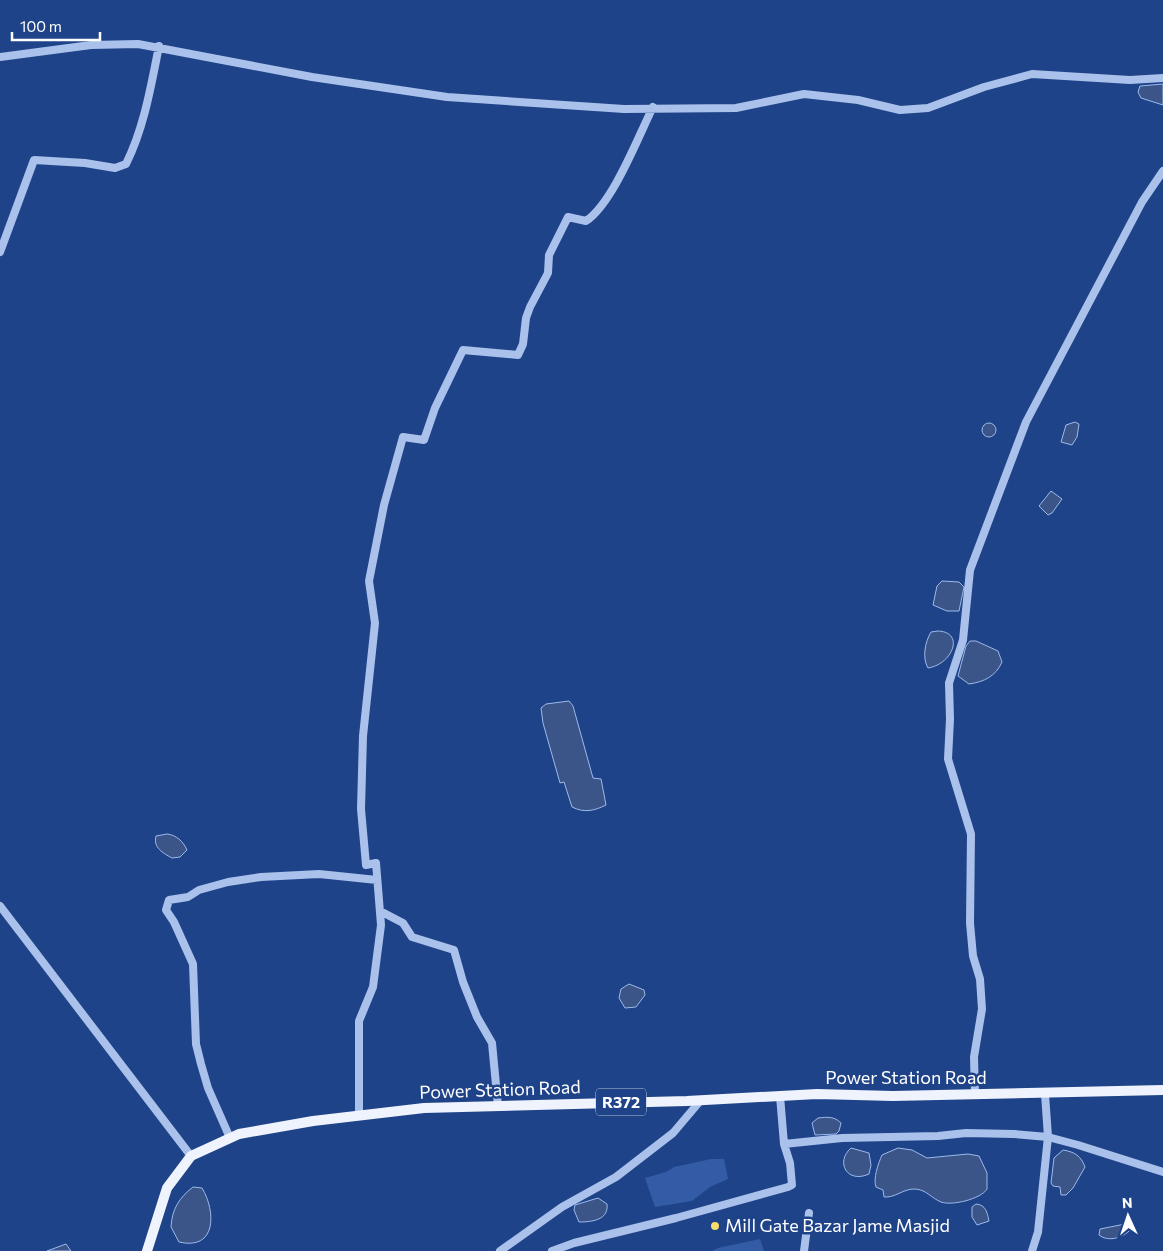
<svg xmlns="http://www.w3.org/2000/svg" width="1163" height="1251" viewBox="0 0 1163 1251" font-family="Commissioner,sans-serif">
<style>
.green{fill:#335ba6}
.water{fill:#3b5588;stroke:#9dbaec}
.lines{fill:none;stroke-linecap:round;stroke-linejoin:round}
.minor{stroke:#aac1eb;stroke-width:8}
.major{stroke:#eef3fe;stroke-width:10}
.poi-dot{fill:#f9dd6a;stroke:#1f4388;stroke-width:2}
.labels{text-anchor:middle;stroke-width:5;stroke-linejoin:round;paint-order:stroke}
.shield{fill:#1f4388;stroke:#bcc7db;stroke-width:1}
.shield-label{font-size:16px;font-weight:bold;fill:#fff}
.street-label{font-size:18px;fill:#fff;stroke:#1f4388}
.poi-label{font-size:18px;fill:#fff;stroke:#1f4388;text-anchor:start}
</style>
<rect width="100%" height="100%" fill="#1f4388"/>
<path class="green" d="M711,1159H724L728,1179L710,1187L692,1201L655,1207L645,1178L666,1172L674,1167Z
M760,1239L764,1251H712L718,1248Z"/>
<path class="water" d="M1163,84V105L1141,98L1138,92L1140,86Z
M1075,422L1079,424L1077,437L1072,445L1061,442L1066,425Z
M982 430a7 7 0 1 1 14 0a7 7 0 1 1-14 0Z
M1051,491L1062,499L1052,513L1048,515L1039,506Z
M942,581L959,582L964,587L959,611H947L933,605L937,586Z
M938,631C965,632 953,664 928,668C922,658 925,642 931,632Z
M970,641H976L998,651L1002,662C996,676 984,682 969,684L958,676L966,646Z
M569,701L573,706L593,778L601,779L606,805C594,811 584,813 572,807L564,782L560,783L543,723L541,708L546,704Z
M167,834C176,835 183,841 187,850L180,857L172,858C163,853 153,848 156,836Z
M629,984L644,990L645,995L636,1007L625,1008L619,998L621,989Z
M818,1118C827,1117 834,1116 841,1123L839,1131L836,1134L815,1135L812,1123Z
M851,1148L869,1153L871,1165L869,1174C847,1184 835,1162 851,1148Z
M898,1148L912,1150L927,1158L968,1154L979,1156L987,1173V1189C981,1199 952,1206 941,1202C931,1198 926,1189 914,1189C903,1189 895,1198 884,1197L883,1190L876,1187C873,1179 878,1164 882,1155Z
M1063,1150C1075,1152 1081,1156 1085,1167L1073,1188L1066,1195H1061L1060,1187L1053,1186L1051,1183L1054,1158Z
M193,1187L202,1188C216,1211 217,1251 179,1242L171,1227C172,1209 179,1198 193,1187Z
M598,1198L607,1204C609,1220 592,1222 579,1222L574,1210L575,1205Z
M976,1204C986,1205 987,1212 989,1221L977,1225L972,1217V1207Z
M1130,1223L1132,1228C1125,1237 1109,1243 1099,1235L1100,1229Z
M66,1244L71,1251H47Z"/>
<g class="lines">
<path class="minor" d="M0,57L91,45L138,44L312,77L447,97L624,109L736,108L804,94L858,100L900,110L928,108L984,87L1032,74L1130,80L1163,78
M0,252L34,160L85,163L115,168L126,164C144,128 151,86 159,46
M0,906L191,1156
M380,911L403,923L412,937L454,950L463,982L477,1017L492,1043L498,1106
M975,1095L974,1057L982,1009L980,979L973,956L970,923L971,834L948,759L950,719L949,683L963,640L970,570L1026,422L1142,202L1163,171
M780,1096L784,1144L842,1138L938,1136L966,1133L1014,1134L1048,1137L1078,1145L1163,1172
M359,1116V1021L373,987L381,925L376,863L366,865L361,809L363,736L375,623L369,581L384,505L403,437L424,440L435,408L463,350L518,355L523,344L526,318L530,307L548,273L549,255L568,217L586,221C613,203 638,137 653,107
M230,1138L208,1088L201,1064L196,1044L193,964L174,922L166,910L169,900L188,897L199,890L228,882L261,877L319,874L377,880
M500,1251L562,1207L616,1177L673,1133L701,1100
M552,1251L574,1243L676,1218L788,1187L792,1185L790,1163L784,1144
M804,1251L809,1213
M1032,1251L1038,1232L1048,1137L1045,1094"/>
<path class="major" d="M147,1251L167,1188L191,1156L239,1134L313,1121L424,1108L687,1101L817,1094L893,1096L1163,1090"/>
</g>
<circle class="poi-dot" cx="715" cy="1226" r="5"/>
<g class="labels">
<rect class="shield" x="596" y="1088.5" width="50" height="27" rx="4"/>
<g class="shield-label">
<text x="621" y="1108">R372</text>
</g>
<g class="street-label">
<text x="906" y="1084">Power Station Road</text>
<text transform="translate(500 1090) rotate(-2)" y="6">Power Station Road</text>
</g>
<g class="poi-label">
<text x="725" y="1232">Mill Gate Bazar Jame Masjid</text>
</g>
</g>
<g transform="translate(1128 1216) rotate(357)" stroke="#1f4388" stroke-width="4" paint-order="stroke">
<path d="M0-4L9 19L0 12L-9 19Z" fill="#ffffff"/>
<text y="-8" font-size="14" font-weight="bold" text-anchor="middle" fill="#ffffff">N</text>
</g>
<path d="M12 32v8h88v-8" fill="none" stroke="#ffffff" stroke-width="2.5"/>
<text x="20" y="32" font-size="15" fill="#ffffff" stroke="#1f4388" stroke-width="4" paint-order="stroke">100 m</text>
</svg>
